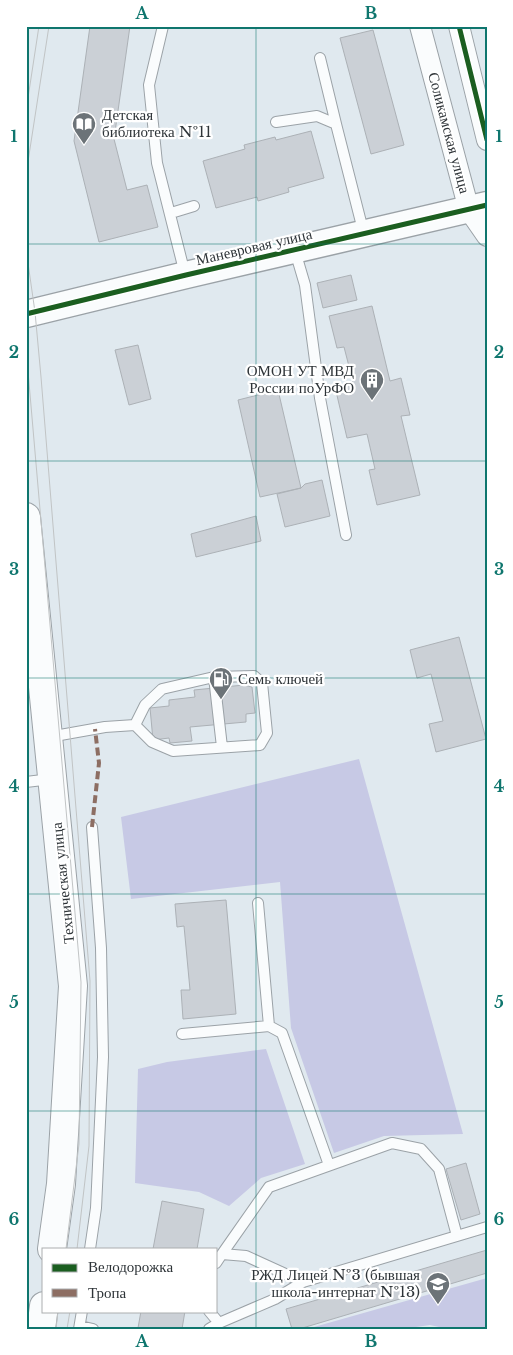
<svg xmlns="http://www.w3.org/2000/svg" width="513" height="1355" viewBox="0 0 513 1355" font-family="'Libre Baskerville',serif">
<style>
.green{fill:#c7c9e5}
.building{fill:#cbd0d6;stroke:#acb1b6}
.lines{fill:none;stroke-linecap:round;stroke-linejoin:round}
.service-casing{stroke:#9ba2a7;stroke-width:12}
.minor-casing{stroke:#9ba2a7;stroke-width:22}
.tertiary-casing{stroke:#9ba2a7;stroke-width:29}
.secondary-casing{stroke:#9ba2a7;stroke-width:30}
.service{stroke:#fafcfd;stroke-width:10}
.minor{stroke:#fafcfd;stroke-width:20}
.tertiary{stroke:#fafcfd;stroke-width:26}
.secondary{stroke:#fafcfd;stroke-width:28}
.tram{stroke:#c1c4c5;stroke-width:1}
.quiet{stroke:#8d6e63;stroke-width:4;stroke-dasharray:8 4;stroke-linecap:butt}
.cycleway-casing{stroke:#fff;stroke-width:8}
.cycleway{stroke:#1b5e20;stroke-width:5}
.grid{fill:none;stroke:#0f766e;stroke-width:1;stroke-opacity:0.55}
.labels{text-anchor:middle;stroke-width:4.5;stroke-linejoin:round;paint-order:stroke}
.poi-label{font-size:15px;fill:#2e3438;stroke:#fff;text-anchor:start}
.street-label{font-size:15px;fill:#2e3438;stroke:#fff}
.neatline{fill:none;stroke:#0f766e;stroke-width:2}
.grid-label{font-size:16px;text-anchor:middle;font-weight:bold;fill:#0f766e}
</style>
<rect width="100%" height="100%" fill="#e0e9ef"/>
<path class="green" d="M359,759L463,1134L384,1136L334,1153L291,1028L280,882L131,899L121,817Z
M266,1049L305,1164L261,1178L229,1206L199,1192L135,1183L138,1069L167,1062Z
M487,1278V1329H448L430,1325L402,1329H307Z"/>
<path class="building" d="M90,26H130L114,139L127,190L147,185L158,227L99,242L74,141Z
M373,30L404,145L371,154L340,38Z
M311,131L324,178L288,188L289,192L258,201L257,197L216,208L203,161L245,149L244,145L275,137L276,140Z
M351,275L357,300L323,308L317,283Z
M372,306L390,381L401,378L410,415L401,416L420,495L377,505L369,470L375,469L367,434L347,438L335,387L353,382L344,347L337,348L329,316Z
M138,345L151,399L129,405L115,350Z
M278,390L301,488L260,497L238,400Z
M322,480L330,516L285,527L277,494L301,488L305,484Z
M256,516L261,541L196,557L191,534Z
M459,637L486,739L436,752L429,724L443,721L431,674L417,678L410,650Z
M244,685L252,687L255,713L246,714V722L190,727L192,741L170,743L169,738L153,740L150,708L169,706V700L195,697L194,690Z
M226,900L236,1014L183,1019L181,990H190L184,926L177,927L175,904Z
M466,1163L480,1214L461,1220L446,1169Z
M162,1201L204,1209L197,1249H153Z
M487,1250V1273L299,1329H292L286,1309Z
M141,1311H185L182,1329L138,1328Z"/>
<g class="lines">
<g class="service-casing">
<path id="service" d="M163,26L149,85L157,163L185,274
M320,58L336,124
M276,122L317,116L336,124L364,234
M171,213L194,206
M295,251L305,285L320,398L346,535
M214,677L222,747
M49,737L105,727L135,725L152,742L173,751L260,745L267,733L262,683L254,676L214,677L162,689L145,705L135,725
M26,782L51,779
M258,903L269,1026
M182,1034L269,1026L282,1033L329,1165
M90,1249L96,1208L103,1057L101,948L92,827
M222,1254L269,1187L392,1143L421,1149L439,1169L457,1236
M216,1263L222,1254L246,1256L303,1282
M209,1311L219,1323L275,1299L303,1282L487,1227
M80,1326L93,1329
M79,1329L82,1311
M209,1329L219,1323"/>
</g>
<g class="minor-casing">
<path id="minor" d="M420,26L469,210L487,236
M459,26L487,140"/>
</g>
<g class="tertiary-casing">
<path id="tertiary" d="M26,314L186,275L487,205"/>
</g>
<g class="secondary-casing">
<path id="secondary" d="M26,517L73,986L61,1184L52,1249
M41,1329L44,1306"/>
</g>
<use href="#service" class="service"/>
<use href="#minor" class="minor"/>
<use href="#tertiary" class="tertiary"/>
<use href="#secondary" class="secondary"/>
<path class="tram" d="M26,111L39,26
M26,186L27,168L49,26
M26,249L35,312L41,377L90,981L89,1146L77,1249
M26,348L81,982L79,1144L66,1249
M56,1329L58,1311
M67,1329L70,1311"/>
<path class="quiet" d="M92,827L99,763L95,729"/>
<g class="cycleway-casing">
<path id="cycleway" d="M459,26L487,140
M26,314L186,275L487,205"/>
</g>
<use href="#cycleway" class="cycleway"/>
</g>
<path class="grid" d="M256,26V1329M26,244H487M26,461H487M26,678H487M26,894H487M26,1111H487"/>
<defs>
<g id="library-pin" transform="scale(1.25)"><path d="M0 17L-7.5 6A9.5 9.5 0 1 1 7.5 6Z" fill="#6c7378" stroke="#fff"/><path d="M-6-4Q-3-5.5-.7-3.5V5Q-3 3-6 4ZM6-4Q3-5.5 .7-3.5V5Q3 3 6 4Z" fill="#fff"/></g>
<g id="building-pin" transform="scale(1.25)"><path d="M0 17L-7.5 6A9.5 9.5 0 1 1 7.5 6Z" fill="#6c7378" stroke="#fff"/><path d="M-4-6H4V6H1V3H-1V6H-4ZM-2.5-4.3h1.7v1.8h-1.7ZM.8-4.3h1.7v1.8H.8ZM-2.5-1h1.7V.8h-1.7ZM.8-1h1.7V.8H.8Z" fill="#fff"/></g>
<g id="fuel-pin" transform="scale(1.25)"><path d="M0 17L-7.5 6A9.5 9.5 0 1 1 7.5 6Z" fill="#6c7378" stroke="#fff"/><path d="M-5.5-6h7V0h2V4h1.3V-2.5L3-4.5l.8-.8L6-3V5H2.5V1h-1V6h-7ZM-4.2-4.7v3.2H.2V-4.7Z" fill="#fff"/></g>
<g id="school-pin" transform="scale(1.25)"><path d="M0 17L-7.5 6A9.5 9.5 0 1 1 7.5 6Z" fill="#6c7378" stroke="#fff"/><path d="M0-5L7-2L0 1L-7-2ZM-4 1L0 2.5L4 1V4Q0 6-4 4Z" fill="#fff"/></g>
</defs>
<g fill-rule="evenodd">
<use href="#library-pin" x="84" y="124"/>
<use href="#building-pin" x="372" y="380"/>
<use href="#fuel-pin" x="221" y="679"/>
<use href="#school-pin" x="438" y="1284"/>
</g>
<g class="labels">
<g class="poi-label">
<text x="102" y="120">Детская<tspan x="102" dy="17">библиотека №11</tspan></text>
<text x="354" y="376" text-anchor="end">ОМОН УТ МВД<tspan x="354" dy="17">России поУрФО</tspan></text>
<text x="238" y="684">Семь ключей</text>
<text x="420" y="1280" text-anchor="end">РЖД Лицей №3 (бывшая<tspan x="420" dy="17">школа-интернат №13)</tspan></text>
</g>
<g class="street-label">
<text transform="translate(449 133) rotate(75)" y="5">Соликамская улица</text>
<text transform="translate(254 247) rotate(-13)" y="5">Маневровая улица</text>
<text transform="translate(63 883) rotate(-96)" y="5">Техническая улица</text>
</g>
</g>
<rect width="513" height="1355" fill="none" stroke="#ffffff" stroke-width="55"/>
<rect x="42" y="1248" width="175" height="65" fill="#ffffff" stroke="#abaeaf"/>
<rect x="52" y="1264" width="25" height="8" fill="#1b5e20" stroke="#abaeaf"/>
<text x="88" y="1272" font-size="15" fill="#2e3438">Велодорожка</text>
<rect x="52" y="1289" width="25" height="8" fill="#8d6e63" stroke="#abaeaf"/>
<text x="88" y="1298" font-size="15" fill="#2e3438">Тропа</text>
<rect x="28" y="28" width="458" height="1300" class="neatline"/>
<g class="grid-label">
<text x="142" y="19">A</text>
<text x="371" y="19">B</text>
<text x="14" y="142">1</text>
<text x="499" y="142">1</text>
<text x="14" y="358">2</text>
<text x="499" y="358">2</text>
<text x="14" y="575">3</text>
<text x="499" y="575">3</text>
<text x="14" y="792">4</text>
<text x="499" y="792">4</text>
<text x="14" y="1008">5</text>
<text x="499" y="1008">5</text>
<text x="14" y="1225">6</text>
<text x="499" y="1225">6</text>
<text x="142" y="1347">A</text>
<text x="371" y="1347">B</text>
</g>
</svg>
